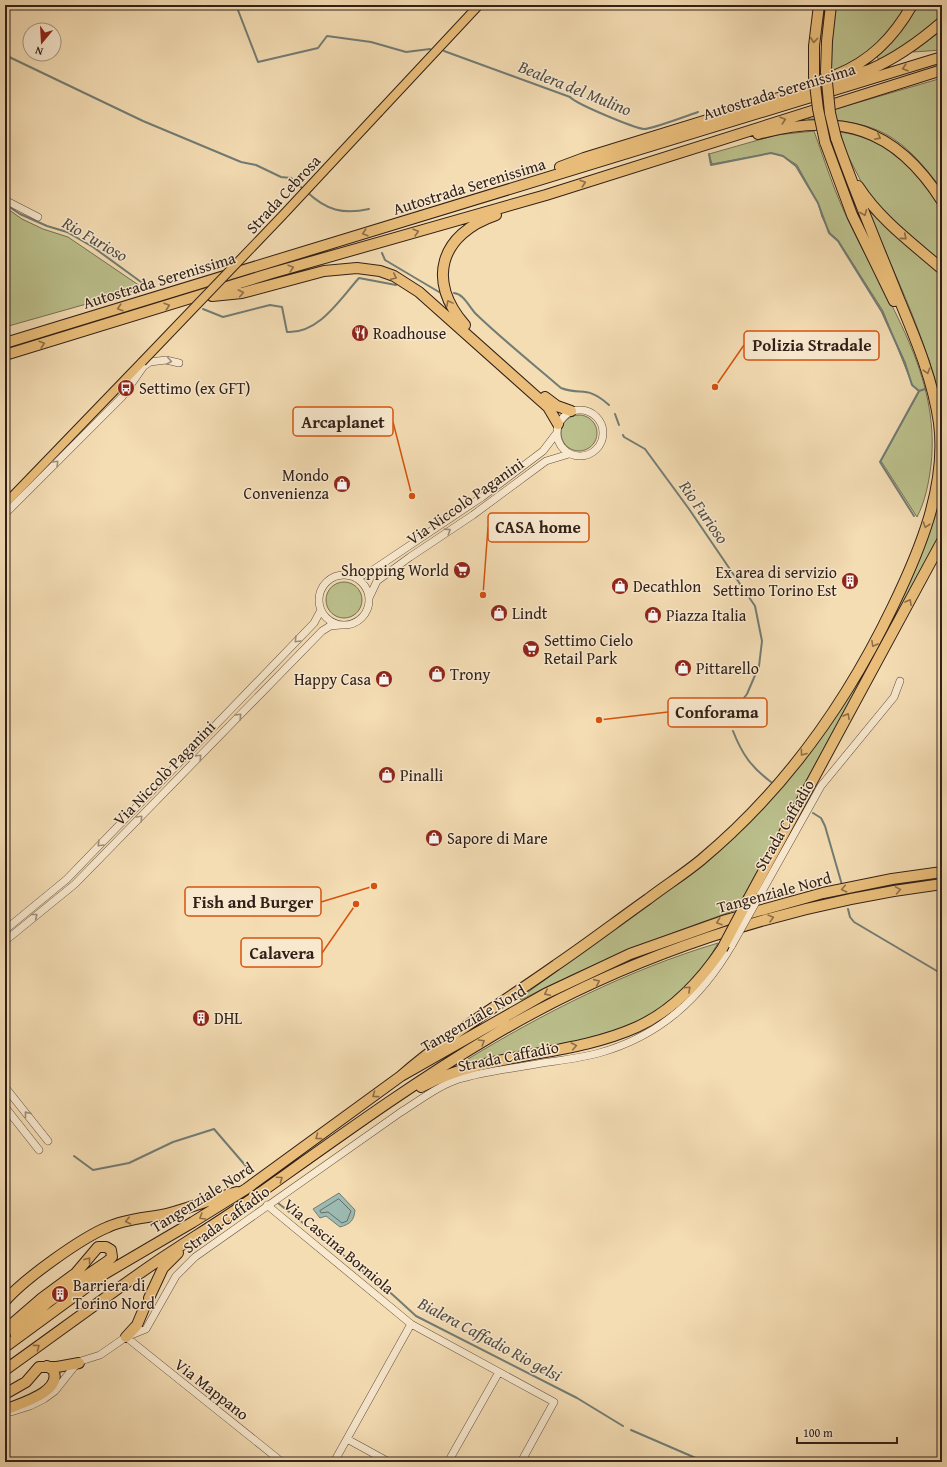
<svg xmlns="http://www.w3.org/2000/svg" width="947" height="1467" viewBox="0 0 947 1467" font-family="'Gentium Book Plus',serif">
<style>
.green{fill:#bbc08c;stroke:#767052}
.water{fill:#9cbab2;stroke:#717c74}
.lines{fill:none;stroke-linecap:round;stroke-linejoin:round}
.shore{stroke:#666d65;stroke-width:1}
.stream{stroke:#717c74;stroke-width:2}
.minor-casing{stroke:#624f3f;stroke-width:8}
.major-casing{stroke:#312018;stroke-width:10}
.highway-casing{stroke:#312018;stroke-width:12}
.minor{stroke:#f8e8ce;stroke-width:7}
.major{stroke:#eabe7a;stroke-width:8}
.highway{stroke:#eabe7a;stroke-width:10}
.minor-bridge-casing{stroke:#624f3f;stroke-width:8;stroke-linecap:butt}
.major-bridge-casing{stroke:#312018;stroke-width:10;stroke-linecap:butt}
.highway-bridge-casing{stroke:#312018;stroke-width:12;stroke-linecap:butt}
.minor-bridge{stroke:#f8e8ce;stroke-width:7}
.major-bridge{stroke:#eabe7a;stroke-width:8}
.highway-bridge{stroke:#eabe7a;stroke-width:10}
.oneway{stroke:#8e6f49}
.oneway2{stroke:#9e8e7c}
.labels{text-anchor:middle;stroke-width:3;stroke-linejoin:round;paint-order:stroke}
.street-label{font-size:16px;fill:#312018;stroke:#f8e8ce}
.poi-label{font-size:16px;fill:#312018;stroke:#f8e8ce;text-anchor:start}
.water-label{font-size:17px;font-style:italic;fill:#514e46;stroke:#f8e8ce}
.leader{fill:none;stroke:#d6530d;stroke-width:1.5}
.callout-dot{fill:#d6530d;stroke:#f8e8ce;stroke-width:1.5}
.callout{fill:#f8e8ce;stroke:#d6530d;stroke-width:1.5}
.callout-label{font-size:17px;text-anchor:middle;font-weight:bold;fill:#312018}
</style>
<rect width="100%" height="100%" fill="#f4dcb3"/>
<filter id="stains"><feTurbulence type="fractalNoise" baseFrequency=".005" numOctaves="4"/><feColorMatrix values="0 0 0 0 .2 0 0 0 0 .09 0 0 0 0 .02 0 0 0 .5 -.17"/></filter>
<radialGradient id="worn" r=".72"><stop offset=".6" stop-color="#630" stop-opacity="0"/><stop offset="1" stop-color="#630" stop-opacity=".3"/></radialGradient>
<path class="green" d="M836,5H909L884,40L844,68L831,73L832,38Z
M917,5H942V15C923,33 902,48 879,60L877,57L902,29Z
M942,30V50L913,52Z
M942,78V190C902,135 877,120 808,119V117Z
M814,131C825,162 835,194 850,224C887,302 941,375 931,465C929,482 925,502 917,517L881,461L919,392L912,384L883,311L838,240L830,233L822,217L818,203L797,165L783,156L771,153L712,164L709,154L776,135Z
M840,132C881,138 908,159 931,194C934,199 940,206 942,212C945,222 942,253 942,265L918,245L869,197L846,152Z
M5,207L22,219L43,229L68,237L143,288L5,327Z
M871,213L942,274V411C929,343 896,278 869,214Z
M561 433a18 18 0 1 1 36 0a18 18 0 1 1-36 0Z
M942,489V534L892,625L890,624C911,581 931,536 942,489Z
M326 600a18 18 0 1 1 36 0a18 18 0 1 1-36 0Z
M866,667L868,668L736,910C662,936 590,964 521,1000L520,998L687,876L807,756L828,727Z
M718,943C660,1047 566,1041 464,1063L463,1062C543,1013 628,970 718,943Z"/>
<path class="water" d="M339,1193L355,1210C354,1221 350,1224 340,1227L326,1216L320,1218L313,1209Z"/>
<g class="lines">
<path class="shore" d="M339,1199L351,1211L347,1221L342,1223L328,1212L321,1213L320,1211Z"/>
<path class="stream" d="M236,5L258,62L318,48L327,36L371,42L406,52L430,49
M444,51L570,97C576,104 634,128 644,129C652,129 689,115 698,112
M5,55L143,121L241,162L256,165L281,177L291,178L303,189
M709,154L711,165L771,153L783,156L796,166L818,203L829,233L838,241L882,312L905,363L912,385L919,391L925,389
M307,192C326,210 343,215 369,209
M5,204L20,214L47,226L67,232L93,247L141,282L151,287
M382,253L385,260L439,292
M454,293C464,294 469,307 476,314C503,340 532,363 561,388C582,396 587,385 609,405
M203,309L223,317L270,305L282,307L287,332C319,334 340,299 359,278L396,285
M939,385L942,384
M615,414L619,425
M623,435L624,437L645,449L689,509L755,606L762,641L759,666L747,694L732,713L730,722
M914,516L880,462L919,391
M733,731C742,754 751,767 771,782
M813,813L821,818L825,826L842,885
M848,909L850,917L854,922L942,974
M74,1156L93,1170L129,1163L173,1142L214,1129L251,1172
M278,1203L393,1295L416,1316L577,1398L623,1426
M631,1430L705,1462"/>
<g class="minor-casing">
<path id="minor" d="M5,200L38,217
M557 433a23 23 0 1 1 46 0a23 23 0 1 1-46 0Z
M5,514L122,397L144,366L150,362L166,360L179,363
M319 600a25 25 0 1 1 50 0a25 25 0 1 1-50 0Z
M356,578L370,572L482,497L543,451L556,434
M369,598L377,581L410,557L473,515L546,461L569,454
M760,895L821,786L894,697L900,681
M5,930L67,879L314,623L321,610
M5,941L75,884L322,631L330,626L341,625
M5,1087L48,1141
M5,1107L39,1150
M267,1205L411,1324L554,1402L521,1462
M126,1337L282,1462
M11,1412L30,1406L44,1399L55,1391L74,1367L81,1361L100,1355L126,1337L146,1329L176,1276L195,1257L401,1112C420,1100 438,1086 459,1079C482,1072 507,1069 531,1065C553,1061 577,1059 599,1053C660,1036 701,998 732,945
M347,1439L389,1462
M5,1460L8,1462
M334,1462L411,1324
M448,1462L499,1372"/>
</g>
<g class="major-casing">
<path id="major" d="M379,112L479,5
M5,504L142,362"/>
</g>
<g class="highway-casing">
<path id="highway" d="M826,72L827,41L831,5
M836,75C871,61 894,37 912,5
M814,76V46L819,5
M758,134C841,112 895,127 942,201
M825,142L852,215L894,301
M560,167L584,158L869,70C897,58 919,42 942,22
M858,186C880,220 912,243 942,269
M212,296L242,293L324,271L357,268L380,271L394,276L419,292L548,407L558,424
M465,325C426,281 440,234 496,215
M5,343L942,57
M5,355L272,273L546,195L942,70
M545,397L557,406L571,411
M749,898L942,541
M401,1076C449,1034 504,1002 556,965C587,944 617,921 648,899C665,886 684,874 701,860C784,791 847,702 893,606C920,550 947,486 939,423C933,380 916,340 899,299C878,246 855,193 836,138
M421,1087C488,1051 568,1058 637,1027C672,1011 701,980 722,949
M149,1298L163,1268L178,1253
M5,1301C24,1279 81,1238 108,1227C127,1218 150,1218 170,1213C193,1207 214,1198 237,1192
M5,1330L42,1298L76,1273L98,1247H106L111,1250L112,1257L108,1261L48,1302L15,1333
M126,1337L137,1325L145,1306
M5,1347L106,1273L193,1222L246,1189L401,1076L545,994L630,954L726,920L823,893L892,879L942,872
M5,1370C57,1333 109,1294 162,1258C189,1240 217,1223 243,1205C325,1147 406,1087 492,1036C629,955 784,904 942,884
M5,1394L26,1382L39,1367H57L79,1363
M5,1410C18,1404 64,1392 53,1370L47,1366"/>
</g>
<use href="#minor" class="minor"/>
<use href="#major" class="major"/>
<use href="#highway" class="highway"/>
<g class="minor-bridge-casing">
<path id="minor-bridge" d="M732,945L760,895"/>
</g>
<g class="major-bridge-casing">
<path id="major-bridge" d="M142,362L282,216L379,112"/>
</g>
<g class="highway-bridge-casing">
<path id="highway-bridge" d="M826,72L830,113L836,138
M814,76L818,109L825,142
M722,949L749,898"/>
</g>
<use href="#minor-bridge" class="minor-bridge"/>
<use href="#major-bridge" class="major-bridge"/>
<use href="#highway-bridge" class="highway-bridge"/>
</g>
<defs><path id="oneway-chevron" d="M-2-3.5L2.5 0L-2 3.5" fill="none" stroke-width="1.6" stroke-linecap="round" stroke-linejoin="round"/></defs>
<g class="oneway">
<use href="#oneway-chevron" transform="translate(814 40) rotate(95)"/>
<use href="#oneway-chevron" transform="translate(905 68) rotate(163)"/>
<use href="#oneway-chevron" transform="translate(783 120) rotate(-18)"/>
<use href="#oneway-chevron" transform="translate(878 137) rotate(27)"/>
<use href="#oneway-chevron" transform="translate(583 183) rotate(-18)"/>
<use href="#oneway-chevron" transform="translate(864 213) rotate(68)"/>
<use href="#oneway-chevron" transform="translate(416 232) rotate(-16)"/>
<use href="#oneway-chevron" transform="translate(365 233) rotate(163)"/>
<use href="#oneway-chevron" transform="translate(904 237) rotate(40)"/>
<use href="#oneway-chevron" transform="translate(291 268) rotate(-16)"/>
<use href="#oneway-chevron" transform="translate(394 277) rotate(25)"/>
<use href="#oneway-chevron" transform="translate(241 293) rotate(-11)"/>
<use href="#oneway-chevron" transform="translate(449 303) rotate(-118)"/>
<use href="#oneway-chevron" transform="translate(167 306) rotate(-17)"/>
<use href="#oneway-chevron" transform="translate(120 308) rotate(163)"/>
<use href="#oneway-chevron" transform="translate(42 344) rotate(-17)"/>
<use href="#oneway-chevron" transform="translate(927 371) rotate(73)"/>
<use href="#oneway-chevron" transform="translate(926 525) rotate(109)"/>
<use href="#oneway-chevron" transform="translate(909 602) rotate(-61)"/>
<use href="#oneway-chevron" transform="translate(874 644) rotate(119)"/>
<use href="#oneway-chevron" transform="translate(847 716) rotate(-61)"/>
<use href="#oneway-chevron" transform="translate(803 753) rotate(127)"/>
<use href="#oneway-chevron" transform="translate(844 889) rotate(168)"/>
<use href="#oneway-chevron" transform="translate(898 890) rotate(-10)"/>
<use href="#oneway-chevron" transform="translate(771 918) rotate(-15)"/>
<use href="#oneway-chevron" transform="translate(719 922) rotate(161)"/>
<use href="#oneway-chevron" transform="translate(597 982) rotate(-24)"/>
<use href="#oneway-chevron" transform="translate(688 989) rotate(-43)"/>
<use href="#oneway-chevron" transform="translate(547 993) rotate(154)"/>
<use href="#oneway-chevron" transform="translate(482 1042) rotate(-31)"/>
<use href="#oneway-chevron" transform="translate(574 1046) rotate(-12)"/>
<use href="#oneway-chevron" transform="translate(375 1095) rotate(144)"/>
<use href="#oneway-chevron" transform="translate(318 1137) rotate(144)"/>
<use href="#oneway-chevron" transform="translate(280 1179) rotate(-35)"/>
<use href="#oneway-chevron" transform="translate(202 1217) rotate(149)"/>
<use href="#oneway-chevron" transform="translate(128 1221) rotate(167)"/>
<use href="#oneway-chevron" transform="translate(88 1260) rotate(-53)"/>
<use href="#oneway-chevron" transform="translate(37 1347) rotate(-36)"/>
</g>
<g class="oneway2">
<use href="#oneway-chevron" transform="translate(169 361) rotate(10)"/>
<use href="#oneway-chevron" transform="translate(56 463) rotate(-45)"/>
<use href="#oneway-chevron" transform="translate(448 531) rotate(-33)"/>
<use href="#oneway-chevron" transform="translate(297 640) rotate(134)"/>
<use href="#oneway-chevron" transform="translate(239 716) rotate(-46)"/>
<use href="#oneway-chevron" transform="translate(199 757) rotate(-46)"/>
<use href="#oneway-chevron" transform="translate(140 818) rotate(-46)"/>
<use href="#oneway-chevron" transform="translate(100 844) rotate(134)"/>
<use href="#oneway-chevron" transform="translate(35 916) rotate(-39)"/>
<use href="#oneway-chevron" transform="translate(27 1114) rotate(-128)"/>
</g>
<defs>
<g id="restaurant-disc" transform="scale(0.9)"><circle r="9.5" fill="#8f2418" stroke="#f8e8ce"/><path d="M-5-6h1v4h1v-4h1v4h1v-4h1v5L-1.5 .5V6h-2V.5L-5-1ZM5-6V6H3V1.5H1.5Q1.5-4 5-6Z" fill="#fff"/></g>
<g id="bus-disc" transform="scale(0.9)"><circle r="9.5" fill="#8f2418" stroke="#f8e8ce"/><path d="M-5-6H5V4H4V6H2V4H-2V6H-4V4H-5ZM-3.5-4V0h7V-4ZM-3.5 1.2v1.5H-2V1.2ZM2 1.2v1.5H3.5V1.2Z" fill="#fff"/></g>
<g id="shop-disc" transform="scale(0.9)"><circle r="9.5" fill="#8f2418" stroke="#f8e8ce"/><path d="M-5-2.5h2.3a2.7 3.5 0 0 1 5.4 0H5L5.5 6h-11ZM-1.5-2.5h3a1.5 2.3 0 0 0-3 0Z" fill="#fff"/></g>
<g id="supermarket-disc" transform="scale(0.9)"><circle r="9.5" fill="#8f2418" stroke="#f8e8ce"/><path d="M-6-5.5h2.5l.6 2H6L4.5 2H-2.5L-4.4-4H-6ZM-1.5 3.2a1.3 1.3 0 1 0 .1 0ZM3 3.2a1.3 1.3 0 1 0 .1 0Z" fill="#fff"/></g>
<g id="building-disc" transform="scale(0.9)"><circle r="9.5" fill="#8f2418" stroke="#f8e8ce"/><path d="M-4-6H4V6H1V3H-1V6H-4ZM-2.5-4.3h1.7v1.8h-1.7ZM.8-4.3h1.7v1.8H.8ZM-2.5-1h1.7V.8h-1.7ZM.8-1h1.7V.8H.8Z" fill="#fff"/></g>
</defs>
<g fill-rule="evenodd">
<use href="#restaurant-disc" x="360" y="333"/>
<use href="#bus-disc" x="126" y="388"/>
<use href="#shop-disc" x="342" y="484"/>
<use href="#supermarket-disc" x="462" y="570"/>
<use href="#building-disc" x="850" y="581"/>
<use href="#shop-disc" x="620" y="586"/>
<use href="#shop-disc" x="499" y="613"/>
<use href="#shop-disc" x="653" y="615"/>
<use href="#supermarket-disc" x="531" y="649"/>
<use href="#shop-disc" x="683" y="668"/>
<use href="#shop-disc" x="437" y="674"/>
<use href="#shop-disc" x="384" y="679"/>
<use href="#shop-disc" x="387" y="775"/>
<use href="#shop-disc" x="434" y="838"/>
<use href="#building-disc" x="201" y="1018"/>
<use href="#building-disc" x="60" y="1294"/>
</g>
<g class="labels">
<g class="street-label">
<text transform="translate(779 91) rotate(-17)" y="6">Autostrada Serenissima</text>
<text transform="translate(469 186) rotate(-17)" y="6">Autostrada Serenissima</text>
<text transform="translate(283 194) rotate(-47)" y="6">Strada Cebrosa</text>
<text transform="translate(159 280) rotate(-17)" y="6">Autostrada Serenissima</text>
<text transform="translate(465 501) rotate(-35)" y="6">Via Niccolò Paganini</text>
<text transform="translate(164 773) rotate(-46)" y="6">Via Niccolò Paganini</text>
<text transform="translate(784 825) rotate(-60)" y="6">Strada Caffadio</text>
<text transform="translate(774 892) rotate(-15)" y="6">Tangenziale Nord</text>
<text transform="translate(473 1018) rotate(-30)" y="6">Tangenziale Nord</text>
<text transform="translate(508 1056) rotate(-11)" y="6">Strada Caffadio</text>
<text transform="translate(202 1197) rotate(-32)" y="6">Tangenziale Nord</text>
<text transform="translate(226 1219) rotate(-36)" y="6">Strada Caffadio</text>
<text transform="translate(339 1246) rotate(40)" y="6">Via Cascina Borniola</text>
<text transform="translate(212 1389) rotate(38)" y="6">Via Mappano</text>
</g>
<g class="poi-label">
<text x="373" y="339">Roadhouse</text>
<text x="139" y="394">Settimo (ex GFT)</text>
<text x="329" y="481" text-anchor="end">Mondo<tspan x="329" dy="18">Convenienza</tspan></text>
<text x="449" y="576" text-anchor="end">Shopping World</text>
<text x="837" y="578" text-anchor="end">Ex area di servizio<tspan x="837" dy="18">Settimo Torino Est</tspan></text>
<text x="633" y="592">Decathlon</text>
<text x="512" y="619">Lindt</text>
<text x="666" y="621">Piazza Italia</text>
<text x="544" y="646">Settimo Cielo<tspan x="544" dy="18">Retail Park</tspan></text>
<text x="696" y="674">Pittarello</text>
<text x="450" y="680">Trony</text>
<text x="371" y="685" text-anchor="end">Happy Casa</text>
<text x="400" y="781">Pinalli</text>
<text x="447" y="844">Sapore di Mare</text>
<text x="214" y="1024">DHL</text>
<text x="73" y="1291">Barriera di<tspan x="73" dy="18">Torino Nord</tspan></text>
</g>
<g class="water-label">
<text transform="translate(575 88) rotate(22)" y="6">Bealera del Mulino</text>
<text transform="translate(95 239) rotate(30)" y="6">Rio Furioso</text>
<text transform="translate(704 512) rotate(55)" y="6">Rio Furioso</text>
<text transform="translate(490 1339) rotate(28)" y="6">Bialera Caffadio Rio gelsi</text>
</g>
</g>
<path class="leader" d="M715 387L744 345M412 496L393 422M483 595L488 527M599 720L668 712M374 886L321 902M356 904L322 953"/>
<g class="callout-dot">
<circle cx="715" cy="387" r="4"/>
<circle cx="412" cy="496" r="4"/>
<circle cx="483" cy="595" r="4"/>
<circle cx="599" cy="720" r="4"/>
<circle cx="374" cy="886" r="4"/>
<circle cx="356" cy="904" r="4"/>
</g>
<g class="callout">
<rect x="744" y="331" width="135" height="29" rx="4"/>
<rect x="293" y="407" width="100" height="29" rx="4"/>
<rect x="488" y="513" width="101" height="29" rx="4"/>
<rect x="668" y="698" width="99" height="29" rx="4"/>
<rect x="185" y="887" width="136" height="29" rx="4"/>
<rect x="241" y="938" width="81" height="29" rx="4"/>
</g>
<g class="callout-label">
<text x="812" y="351">Polizia Stradale</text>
<text x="343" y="428">Arcaplanet</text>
<text x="538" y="533">CASA home</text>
<text x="717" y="718">Conforama</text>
<text x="253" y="908">Fish and Burger</text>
<text x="282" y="959">Calavera</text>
</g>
<rect width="947" height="1467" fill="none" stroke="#f4dcb3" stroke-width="20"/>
<rect x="6" y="6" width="935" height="1455" fill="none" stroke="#312018" stroke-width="2"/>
<rect x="10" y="10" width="927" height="1447" fill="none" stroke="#312018"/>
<g transform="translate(42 42) rotate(198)"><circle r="19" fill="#f8e8ce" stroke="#a89885"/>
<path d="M0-3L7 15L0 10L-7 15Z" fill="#8f2418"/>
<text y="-6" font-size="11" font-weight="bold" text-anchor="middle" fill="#312018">N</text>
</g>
<path d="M797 1437v6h100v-6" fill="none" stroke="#312018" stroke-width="2"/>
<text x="803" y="1437" font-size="12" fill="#312018" stroke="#f8e8ce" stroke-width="3" paint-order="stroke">100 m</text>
<rect width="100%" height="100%" filter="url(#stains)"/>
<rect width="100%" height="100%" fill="url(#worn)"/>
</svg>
